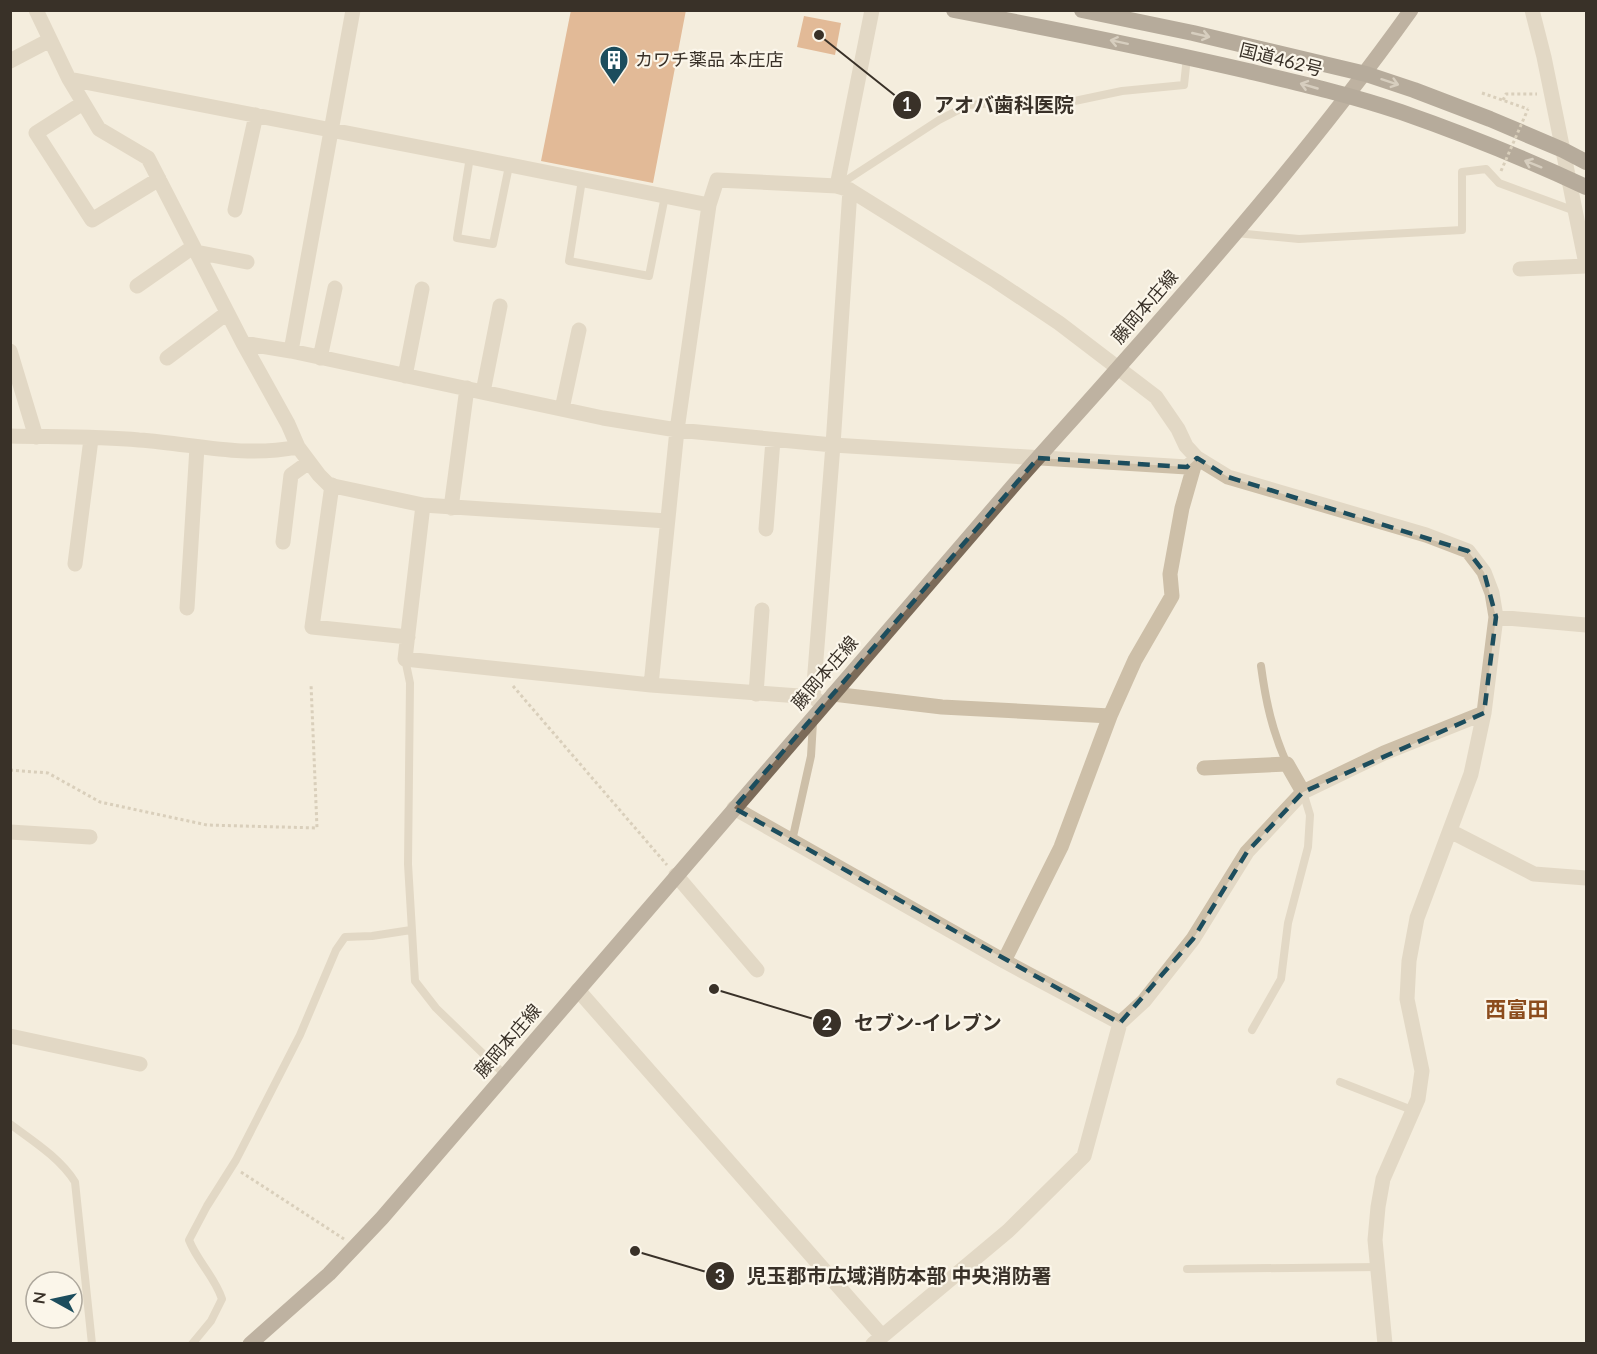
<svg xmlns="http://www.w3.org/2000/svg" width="1597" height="1354" viewBox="0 0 1597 1354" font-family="Lato,'Noto Sans JP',sans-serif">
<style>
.building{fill:#cc7d43}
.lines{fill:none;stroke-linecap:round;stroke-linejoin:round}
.path{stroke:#b8aa92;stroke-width:3;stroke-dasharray:3 3;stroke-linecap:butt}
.service{stroke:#cdbfa8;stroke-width:8}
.minor{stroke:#cdbfa8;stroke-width:15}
.tertiary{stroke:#cdbfa8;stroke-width:15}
.primary{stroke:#7c6b59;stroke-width:15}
.trunk{stroke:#6b5c4c;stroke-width:16}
.path-bridge{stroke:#b8aa92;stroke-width:3;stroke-dasharray:3 3;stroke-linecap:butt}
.oneway{stroke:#b3a99b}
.marked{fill:none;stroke:#1c4d5d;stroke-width:4.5;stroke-dasharray:12 8;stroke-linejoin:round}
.labels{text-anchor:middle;stroke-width:4.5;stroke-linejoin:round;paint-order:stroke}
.poi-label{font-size:18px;fill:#393128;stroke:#fbf6ea;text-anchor:start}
.street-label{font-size:18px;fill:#393128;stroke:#fbf6ea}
.quarter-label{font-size:21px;font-weight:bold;fill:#8c4c1d;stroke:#fbf6ea}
.leader{fill:none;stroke:#393128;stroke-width:2}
.callout-dot{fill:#393128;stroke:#fbf6ea;stroke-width:2}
.mark-label{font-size:18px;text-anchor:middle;font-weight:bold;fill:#fff}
.callout-label{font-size:20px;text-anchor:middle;font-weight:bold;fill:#393128;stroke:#fbf6ea;stroke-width:4.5;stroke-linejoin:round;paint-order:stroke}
</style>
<rect width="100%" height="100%" fill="#f4eddd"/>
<path class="building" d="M571,10H686L653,183L541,161Z
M804,16L841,23L835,55L797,47Z"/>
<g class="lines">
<path class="path" d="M1482,93L1528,109
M1503,100L1506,94H1537
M513,686L667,865
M10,770L48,773L100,802L207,825L317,828L311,684
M241,1172L344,1239"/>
<path class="service" d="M470,157L457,238L493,244L509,166
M582,180L569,261L649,276L665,196
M839,185L939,120L968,105L1030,101L1065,103L1122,91L1184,85L1187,57
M1236,233L1299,239L1462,230V172L1486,169L1499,183L1575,211
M405,659L410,683L408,864L415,981L436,1008L505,1075
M1261,666C1266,703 1272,730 1287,764
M792,841L811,756L813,722
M1252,1030L1281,979L1288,923L1308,847L1310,815L1303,792
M1340,1082L1412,1110
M10,1124C33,1141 60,1158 75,1182L92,1344
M1187,1269L1378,1267
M192,1344L211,1321L222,1299C215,1277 197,1261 189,1240L207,1206L236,1160L300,1035L336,950L345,937L372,936L411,930"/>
<path class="minor" d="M36,10L69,79L99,129L148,158L243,343L288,424L298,447L319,475L329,485L423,505L667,521
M1532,10L1544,57L1586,264
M10,61L50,40
M69,79L470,157L709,205L717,180L837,186L850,190L996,281L1059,323L1156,397L1178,429L1186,446L1197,458L1228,477L1426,535L1468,551L1484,572L1492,593L1496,617L1484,713L1471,774L1417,918L1409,961L1407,999L1422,1071L1418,1099L1383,1179L1378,1207L1375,1240L1385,1344
M83,103L36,133L92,220L159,179
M709,205L677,430L651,685L813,697
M235,210L256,115
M196,252L247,262
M1520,269L1586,266
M137,286L193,247
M243,343L291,351L353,10
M10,351L36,437
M291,351L603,418L677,430L833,445L1187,467L1197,458
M167,358L227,313
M320,358L335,288
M405,376L422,289
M483,392L500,306
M562,409L579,330
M10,436C53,437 97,436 139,440C196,444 241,458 298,447
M332,485L312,627L408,637
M423,505L405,659L651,685
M451,508L467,388
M766,529L773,440
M283,542L291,475L309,462
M75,564L91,439
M187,608L197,447
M1496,617L1586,625
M756,694L762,610
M833,694L942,707L1110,716
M821,703L813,697L833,445L850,190
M1204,768L1287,764L1303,792
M734,808L1004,961L1120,1023
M1450,831L1534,874L1586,878
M10,832L90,837
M676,875L757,970
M1004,961L1061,847L1110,716L1135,660L1172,596L1170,574L1182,508L1196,459
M578,990L882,1336
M10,1036L140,1064
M873,1344L1008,1231L1084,1156L1120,1023L1144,1001L1193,939L1247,852L1303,792L1384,753L1484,713"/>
<path class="tertiary" d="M837,186L872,10"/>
<path class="primary" d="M250,1344L329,1274L382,1218C592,974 802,730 1012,487C1047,447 1083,408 1118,368C1220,253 1321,136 1411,10"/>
<path class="trunk" d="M954,10C1053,29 1150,48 1248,71C1299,83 1351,95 1401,112C1464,134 1526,159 1586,187
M1082,10L1193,33L1366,74L1414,90L1490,119L1563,150L1586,162"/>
<path class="path-bridge" d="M1501,171L1528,109"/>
</g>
<defs><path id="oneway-shaft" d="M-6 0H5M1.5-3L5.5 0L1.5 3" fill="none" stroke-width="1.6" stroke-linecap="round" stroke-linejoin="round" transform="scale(1.5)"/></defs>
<g class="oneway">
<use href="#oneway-shaft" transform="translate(1201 35) rotate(13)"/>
<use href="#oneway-shaft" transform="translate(1119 42) rotate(-168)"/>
<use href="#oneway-shaft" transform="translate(1390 82) rotate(18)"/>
<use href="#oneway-shaft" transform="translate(1309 86) rotate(-164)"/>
<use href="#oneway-shaft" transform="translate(1533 164) rotate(-158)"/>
</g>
<path d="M0 0H1597V1354H0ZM1038,458L1187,467L1197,458L1228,477L1468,551L1484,572L1496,617L1484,713L1303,792L1247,852L1193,939L1120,1023L734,808Z" fill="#f4eddd" fill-opacity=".55" fill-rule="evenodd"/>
<path class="marked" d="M1038,458L1187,467L1197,458L1228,477L1468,551L1484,572L1496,617L1484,713L1303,792L1247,852L1193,939L1120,1023L734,808Z"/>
<defs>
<g id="building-pin" transform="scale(1.5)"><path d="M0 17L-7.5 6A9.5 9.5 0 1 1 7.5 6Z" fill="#1c4d5d" stroke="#fbf6ea"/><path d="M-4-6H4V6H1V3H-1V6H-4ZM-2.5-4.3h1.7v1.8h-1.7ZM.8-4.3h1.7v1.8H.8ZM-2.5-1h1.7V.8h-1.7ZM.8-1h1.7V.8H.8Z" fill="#fff"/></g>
</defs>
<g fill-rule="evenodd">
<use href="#building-pin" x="614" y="60"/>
</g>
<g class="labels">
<g class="poi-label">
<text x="635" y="66">カワチ薬品 本庄店</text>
</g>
<g class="street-label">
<text transform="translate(1281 60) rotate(14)" y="6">国道462号</text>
<text transform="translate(1145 307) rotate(-49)" y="6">藤岡本庄線</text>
<text transform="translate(825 673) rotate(-49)" y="6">藤岡本庄線</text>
<text transform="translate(508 1041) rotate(-49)" y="6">藤岡本庄線</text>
</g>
<g class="quarter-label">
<text x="1517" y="1017">西富田</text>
</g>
</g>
<path class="leader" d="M819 35L907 105M714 989L827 1023M635 1251L720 1276"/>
<g class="callout-dot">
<circle cx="819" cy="35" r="6"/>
<circle cx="714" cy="989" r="6"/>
<circle cx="635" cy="1251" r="6"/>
<circle cx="907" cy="105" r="15"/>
<circle cx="827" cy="1023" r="15"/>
<circle cx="720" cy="1276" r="15"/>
</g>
<g class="mark-label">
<text x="907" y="111">1</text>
<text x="827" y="1030">2</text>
<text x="720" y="1283">3</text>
</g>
<g class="callout-label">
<text x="1004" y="112">アオバ歯科医院</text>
<text x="928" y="1030">セブン-イレブン</text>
<text x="899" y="1283">児玉郡市広域消防本部 中央消防署</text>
</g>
<rect width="1597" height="1354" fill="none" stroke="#393128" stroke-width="24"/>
<g transform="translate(54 1300) rotate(278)"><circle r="28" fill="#fbf6ea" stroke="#ada79c" stroke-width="1.5"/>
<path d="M0-4.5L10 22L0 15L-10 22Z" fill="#1c4d5d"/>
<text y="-9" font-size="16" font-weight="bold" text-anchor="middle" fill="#393128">N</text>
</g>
</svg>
